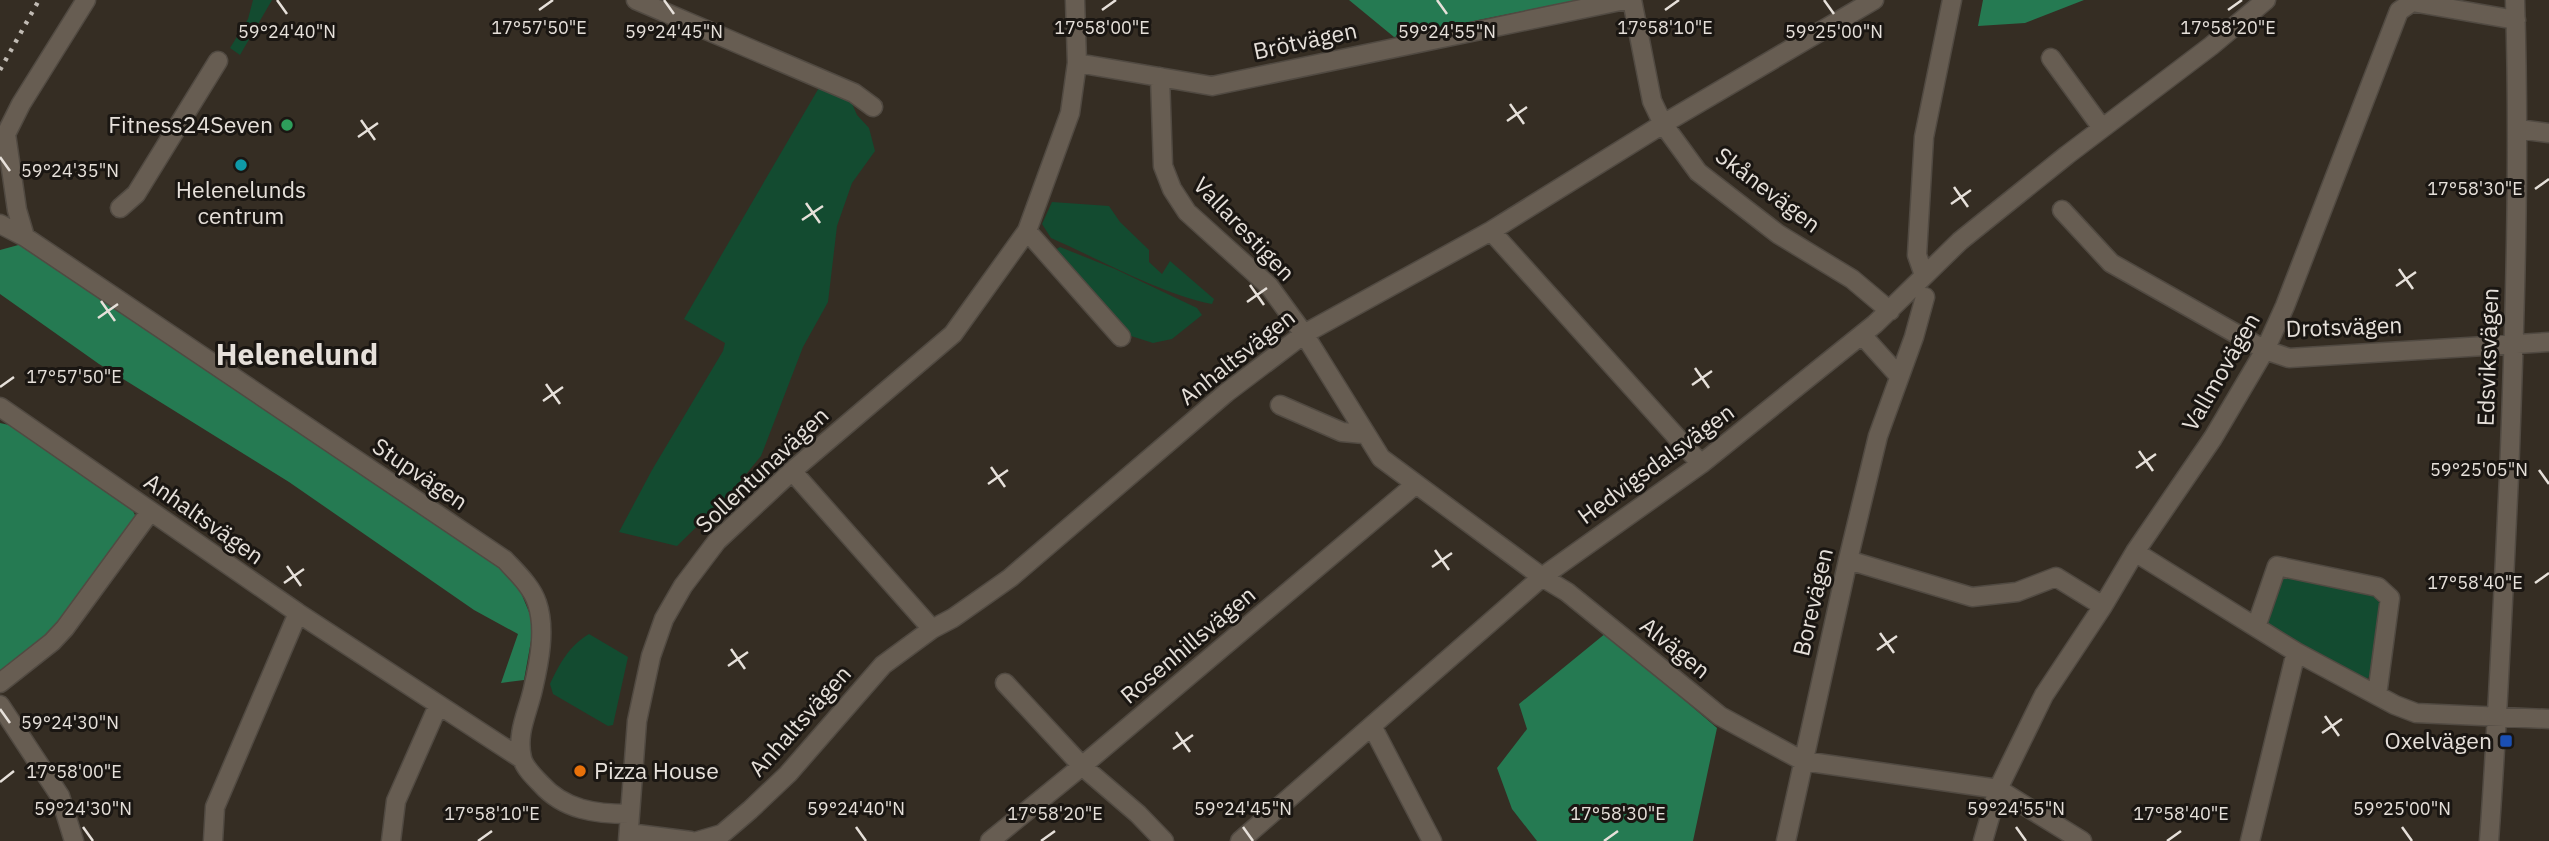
<svg xmlns="http://www.w3.org/2000/svg" width="2549" height="841" viewBox="0 0 2549 841" font-family="'IBM Plex Sans',sans-serif">
<style>
.green{fill:#134b30}
.forest{fill:#257a52}
.lines{fill:none;stroke-linecap:round;stroke-linejoin:round}
.minor-casing{stroke:#514a42;stroke-width:21}
.minor{stroke:#675d52;stroke-width:18}
.rail{stroke:#c1bbb4;stroke-width:4.5;stroke-dasharray:3.5 7;stroke-linecap:butt}
.ticks{fill:none;stroke:#e6e0da;stroke-width:2.5}
.leisure-dot{fill:#2e9e5b;stroke:#1a1612;stroke-width:2.5}
.culture-dot{fill:#0f9aa8;stroke:#1a1612;stroke-width:2.5}
.transit-dot{fill:#1a4fb4;stroke:#1a1612;stroke-width:2.5}
.food-dot{fill:#e8710a;stroke:#1a1612;stroke-width:2.5}
.labels{text-anchor:middle;stroke-width:6;stroke-linejoin:round;paint-order:stroke}
.street-label{font-size:23px;fill:#e6e0da;stroke:#1a1612}
.poi-label{font-size:23px;fill:#e6e0da;stroke:#1a1612;text-anchor:end}
.district-label{font-size:30px;font-weight:bold;fill:#e6e0da;stroke:#1a1612}
.ticks-label{font-size:18px;text-anchor:middle;fill:#e6e0da;stroke:#1a1612;stroke-width:6;stroke-linejoin:round;paint-order:stroke}
</style>
<rect width="100%" height="100%" fill="#352d23"/>
<path class="green" d="M253,0H272L240,55L230,48L248,19Z
M820,86L849,97L857,115L869,128L875,151L852,183L837,226L828,302L803,347L761,456L728,496L677,546L619,532L652,470L723,351L725,343L684,319Z
M1052,202L1109,206L1120,222L1149,250V262L1162,274L1170,261L1214,299L1212,304C1161,294 1099,259 1051,238L1042,224Z
M1060,247L1115,269L1197,308L1202,315L1172,339L1153,343L1131,336L1054,254L1055,250Z
M2288,572L2370,591L2380,598V625L2376,667L2365,682L2266,623L2278,580Z
M589,634L628,657L613,725L608,726L553,694L550,684C560,663 569,646 589,634Z"/>
<path class="forest" d="M1349,0H1578L1394,37Z
M1983,0H2084L2025,23L1978,26Z
M22,244L505,566L519,588L534,624L524,680L501,683L518,634L474,610L289,482L99,364L0,294V250Z
M0,423L9,425L133,511L136,517L50,632L30,652L0,673Z
M1606,633L1717,728L1693,841H1537L1512,809L1497,768L1527,729L1519,704Z"/>
<g class="lines">
<g class="minor-casing">
<path id="minor" d="M636,0L854,93L873,107
M1632,0L1652,101L1663,124L1698,172L1778,234L1852,279L1890,311
M2051,58L2102,128
M1077,63L1212,86L1625,0
M1160,77L1163,166L1172,189L1187,212L1269,286L1304,334L1381,458L1542,577L1567,592L1720,716L1803,761L1998,789L2082,841
M2518,129L2549,133
M120,208L136,194L218,61
M2062,210L2111,263L2265,350L2289,358L2549,342
M0,224L25,237L505,560C517,573 532,587 537,603C546,629 539,663 533,689C528,712 516,733 522,758C524,767 534,777 541,784C564,810 596,814 629,814
M1027,231L1121,337
M1491,231L1701,464
M25,237L17,210L6,134L21,104L86,0
M1924,275L1917,255L1924,137L1952,0
M1862,335L1899,376
M1280,405L1342,432L1364,434
M0,407L298,613L522,759
M792,471L932,629
M2135,552L2296,652L2395,705L2416,713L2549,719
M1848,560L1972,597L2017,592L2056,577L2103,606
M2256,627L2277,566L2378,587L2390,598L2377,695
M0,683L52,642L65,628L150,512
M1005,683L1082,766L1138,814L1164,841
M0,705L60,796L74,841
M1372,726L1432,841
M629,833L691,841
M213,841L215,807L298,613
M391,841L396,801L438,706
M628,841L637,721L651,656L664,619L683,586L717,541L792,471L953,334L1027,231L1070,113L1077,63L1075,0
M698,841L722,834L750,810L788,774L883,665L932,629L953,618L1010,578L1226,393L1304,334L1491,231L1663,124L1874,0
M990,841L1082,766L1416,484
M1240,841L1542,577L1701,464L1875,324L1960,241L2067,155L2211,46L2266,0
M1786,841L1848,560L1878,436L1914,337L1925,297
M1983,841L1998,789L2044,695L2103,606L2135,552L2213,438L2265,350L2285,306L2399,11L2412,2L2516,20
M2250,841L2296,652
M2489,841C2498,719 2503,598 2509,476C2515,318 2520,159 2515,0"/>
</g>
<use href="#minor" class="minor"/>
<path class="rail" d="M0,70L39,0"/>
</g>
<path class="ticks" d="M277,0L287,14M664,0L674,14M1437,0L1447,14M1824,0L1834,14M539,10L553,0M1102,10L1116,0M1665,10L1679,0M2228,10L2242,0M1510,104L1524,124M361,120L375,140M1507,121L1527,107M358,137L378,123M0,157L10,171M1954,187L1968,207M2535,189L2549,179M806,203L820,223M1951,204L1971,190M802,220L823,206M2399,269L2413,289M1250,285L1264,305M2396,286L2416,272M101,301L115,321M1247,302L1267,288M98,318L118,304M1695,368L1709,388M546,384L560,404M1692,385L1712,371M0,387L14,377M543,401L563,387M2139,451L2153,471M991,467L1005,487M2136,468L2156,454M2539,470L2549,484M988,484L1008,470M1435,550L1449,570M287,566L301,586M1432,567L1452,553M284,583L304,569M2535,583L2549,573M1880,633L1894,653M731,649L745,669M1877,650L1897,636M728,666L748,652M0,709L10,723M2325,716L2339,736M1176,732L1190,752M2322,733L2342,719M1173,749L1193,735M0,782L14,771M83,827L93,841M856,827L866,841M1243,827L1253,841M2016,827L2026,841M2402,827L2412,841M478,841L492,831M1041,841L1055,831M1604,841L1618,831M2167,841L2181,831"/>
<circle class="leisure-dot" cx="287" cy="125" r="7"/>
<circle class="culture-dot" cx="241" cy="165" r="7"/>
<rect class="transit-dot" x="2499" y="734" width="14" height="14" rx="3.5"/>
<circle class="food-dot" cx="580" cy="771" r="7"/>
<g class="labels">
<g class="street-label">
<text transform="translate(1305 41) rotate(-12)" y="8">Brötvägen</text>
<text transform="translate(1768 190) rotate(37)" y="8">Skånevägen</text>
<text transform="translate(1244 229) rotate(46)" y="8">Vallarestigen</text>
<text transform="translate(2344 327) rotate(-2)" y="8">Drotsvägen</text>
<text transform="translate(1237 357) rotate(-38)" y="8">Anhaltsvägen</text>
<text transform="translate(2488 357) rotate(-88)" y="8">Edsviksvägen</text>
<text transform="translate(2221 372) rotate(-60)" y="8">Vallmovägen</text>
<text transform="translate(1656 464) rotate(-36)" y="8">Hedvigsdalsvägen</text>
<text transform="translate(762 470) rotate(-43)" y="8">Sollentunavägen</text>
<text transform="translate(420 474) rotate(34)" y="8">Stupvägen</text>
<text transform="translate(204 519) rotate(35)" y="8">Anhaltsvägen</text>
<text transform="translate(1813 602) rotate(-77)" y="8">Borevägen</text>
<text transform="translate(1188 645) rotate(-40)" y="8">Rosenhillsvägen</text>
<text transform="translate(1675 648) rotate(39)" y="8">Alvägen</text>
<text transform="translate(800 721) rotate(-48)" y="8">Anhaltsvägen</text>
</g>
<g class="poi-label">
<text x="273" y="133">Fitness24Seven</text>
<text x="241" y="198" text-anchor="middle">Helenelunds<tspan x="241" dy="26">centrum</tspan></text>
<text x="2492" y="749">Oxelvägen</text>
<text x="594" y="779" text-anchor="start">Pizza House</text>
</g>
<g class="district-label">
<text x="297" y="365">Helenelund</text>
</g>
</g>
<g class="ticks-label">
<text x="539" y="34">17°57'50"E</text>
<text x="1102" y="34">17°58'00"E</text>
<text x="1665" y="34">17°58'10"E</text>
<text x="2228" y="34">17°58'20"E</text>
<text x="287" y="38">59°24'40"N</text>
<text x="674" y="38">59°24'45"N</text>
<text x="1447" y="38">59°24'55"N</text>
<text x="1834" y="38">59°25'00"N</text>
<text x="70" y="177">59°24'35"N</text>
<text x="2475" y="195">17°58'30"E</text>
<text x="74" y="383">17°57'50"E</text>
<text x="2479" y="476">59°25'05"N</text>
<text x="2475" y="589">17°58'40"E</text>
<text x="70" y="729">59°24'30"N</text>
<text x="74" y="778">17°58'00"E</text>
<text x="83" y="815">59°24'30"N</text>
<text x="856" y="815">59°24'40"N</text>
<text x="1243" y="815">59°24'45"N</text>
<text x="2016" y="815">59°24'55"N</text>
<text x="2402" y="815">59°25'00"N</text>
<text x="492" y="820">17°58'10"E</text>
<text x="1055" y="820">17°58'20"E</text>
<text x="1618" y="820">17°58'30"E</text>
<text x="2181" y="820">17°58'40"E</text>
</g>
</svg>
